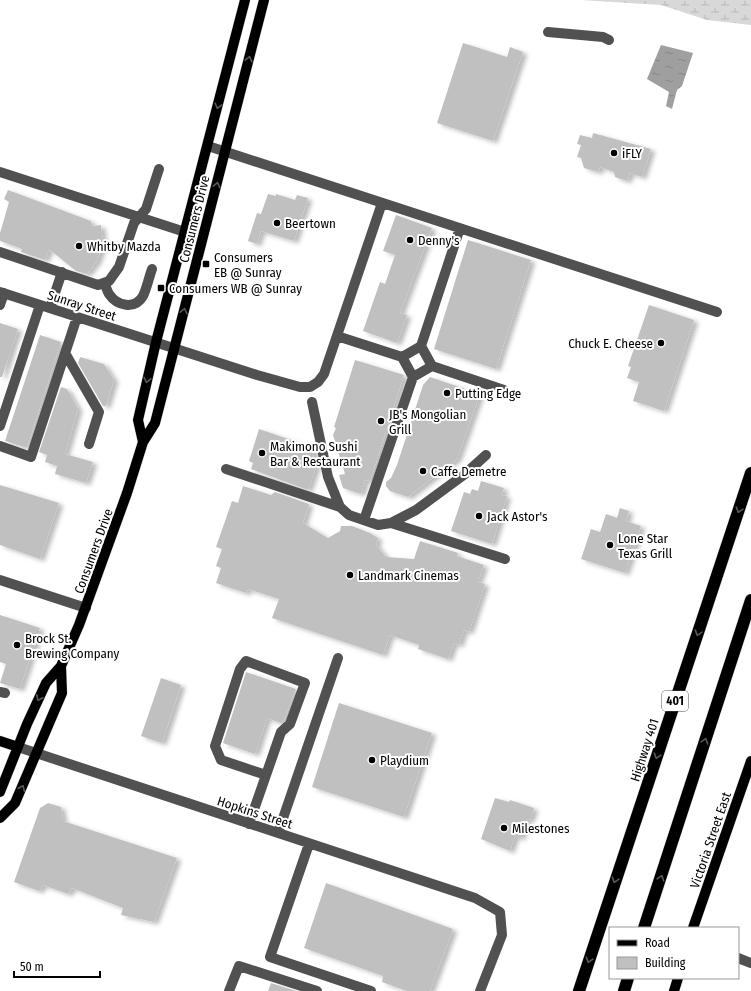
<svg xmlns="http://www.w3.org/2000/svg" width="751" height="991" viewBox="0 0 751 991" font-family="'Fira Sans Condensed',sans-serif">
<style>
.wetland{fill:url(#wetland-marsh)}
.water{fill:url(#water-ripples)}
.building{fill:#c0c0c0;filter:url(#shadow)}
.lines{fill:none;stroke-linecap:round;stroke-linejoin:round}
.major-casing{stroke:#dbdbdb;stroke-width:11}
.highway-casing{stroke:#dbdbdb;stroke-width:13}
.minor{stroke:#515151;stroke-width:10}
.major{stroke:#000;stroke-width:10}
.highway{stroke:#000;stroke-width:12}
.oneway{stroke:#595959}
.poi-dot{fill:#000;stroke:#fff;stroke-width:1.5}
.labels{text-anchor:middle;stroke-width:4;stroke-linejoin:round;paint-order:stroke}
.shield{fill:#fff;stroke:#4c4c4c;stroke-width:1}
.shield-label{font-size:12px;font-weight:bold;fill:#000}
.poi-label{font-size:13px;fill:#000;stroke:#fff;text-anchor:start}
.street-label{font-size:13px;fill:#000;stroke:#fff}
</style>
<defs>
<pattern id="wetland-marsh" width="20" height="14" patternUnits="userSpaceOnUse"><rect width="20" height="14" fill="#d8d8d8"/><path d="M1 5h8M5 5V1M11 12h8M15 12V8" fill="none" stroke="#b8b8b8"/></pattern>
<pattern id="water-ripples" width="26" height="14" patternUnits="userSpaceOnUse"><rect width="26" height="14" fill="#9f9f9f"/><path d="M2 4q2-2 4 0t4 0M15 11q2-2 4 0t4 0" fill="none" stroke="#878787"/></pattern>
<filter id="shadow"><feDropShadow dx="4.5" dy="2.5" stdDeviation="2" flood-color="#0004"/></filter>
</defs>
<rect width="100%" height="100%" fill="#fff"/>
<path class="wetland" d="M581,0H751V25L707,20L661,5Z"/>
<path class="water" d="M661,45L693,53L682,86L677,90L672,109L666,106L669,92L647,79Z"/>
<path class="building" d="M463,43L507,57L510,47L523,52L493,141L437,123Z
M593,133L651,149L642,177L630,173L627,181L615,177L614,172L600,167L598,172L584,168L581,158L577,157L581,145L577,144L580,135L592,138Z
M8,190L91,221L92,226L101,225L103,244L97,261L87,274L76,271L49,249L45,260L21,252L22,249L0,241V233L9,202L4,199Z
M268,194L276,196V194L295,200L297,195L308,198L294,241L261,231L257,244L248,241L257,213L261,214Z
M396,215L432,228L400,313L407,315L397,343L363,331L380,282L385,284L395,255L383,251Z
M468,240L531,260L496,369L434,349Z
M649,305L694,320L664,411L633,401L639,382L627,378L631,367L628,366Z
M0,323L18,329L2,377H0Z
M40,335L61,342L27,448L5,441Z
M80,357L104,364L114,380L106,406H103L78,363Z
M355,360L404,375L370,481L365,480L361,494L343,488L339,475L345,474L333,435L336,428L334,427Z
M430,377L480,394L457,459L408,497L390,491L386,486V482L391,478L397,465L423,385Z
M61,387L67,389L78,409L65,454L93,462L86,483L55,474L57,466L45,462L47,455L39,452Z
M259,429L315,448L312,462L317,464L308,490L251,469L253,463L249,461Z
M481,481L504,488L502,495L507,496L492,544L451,531L464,492L470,494L472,489L478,491Z
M0,485L59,503L40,559L0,545Z
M243,486L271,495L275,492L309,504L303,523L328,538L340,531L341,526H352L370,533L378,538L376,545L386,557L414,559L420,541L458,553L457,556L484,565L478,582L485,584L469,632L464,630L459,645L454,643L448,659L418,649L419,645L390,635L383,655L272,618L279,599L248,589L246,593L216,583L221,568L216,566L222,549L216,547L232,501L238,503Z
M620,508L629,511L626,521L641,526L625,573L581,559L591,529L600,532L606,514L617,518Z
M0,615L40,628L20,689L0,683L6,664L0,662Z
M246,672L296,689L284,720L281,723L267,718L255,754L223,743Z
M161,678L181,685L162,743L141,736Z
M339,703L432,733L404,817L312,787Z
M495,798L509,802L510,800L534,808L530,820L527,819L521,838L515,836L510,851L481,839Z
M48,803L61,807L63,821L177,858L154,922L121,915L123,908L72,888L68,894L43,885L39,891L14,882L40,808Z
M326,883L453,929L430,991H407L382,982L383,976L304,948Z
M271,983L296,991H268Z"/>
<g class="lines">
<g class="major-casing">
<path id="major" d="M143,442L138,420L156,342L245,0
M0,741L18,747
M0,792L27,724L46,683L61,666L79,625L127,493L143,442L155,423L264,0
M0,818L15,803L62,693L61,666
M693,928L751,761
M674,991L678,978"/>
</g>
<g class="highway-casing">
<path id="highway" d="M644,928L751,600
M579,991L751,473
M624,991L628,978"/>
</g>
<path class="minor" d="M548,32L603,37L609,40
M208,146L717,312
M0,172L185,232
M0,252L98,285L109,281L119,267L134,223L146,209L159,169
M104,283C106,286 107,291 109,294C117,306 135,310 143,296C147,288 149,277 152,269
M0,292L257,375L300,387H310L318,382L324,374L382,203
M0,305L4,293
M50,308L62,272
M337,336L402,357
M421,346L460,228
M65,353L99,412L89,444
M432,366L413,377L402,357L421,346L432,366L504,390
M312,402L328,477L340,507L349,515L378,525L391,523L416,510L465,474L486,455
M0,426L40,305
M0,446L31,457L77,317
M226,469L340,507
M364,520L413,377
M391,523L505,559
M0,580L86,608
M0,692L5,693
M18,747L475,898L500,912L502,935L480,991
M249,824L281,732L290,724L305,683L246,661L240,669L215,746L221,760L266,775
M278,833L338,658
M309,844L270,957L371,991
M738,958L751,963
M229,991L239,966L317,991"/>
<use href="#major" class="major"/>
<use href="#highway" class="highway"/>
</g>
<defs><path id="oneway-chevron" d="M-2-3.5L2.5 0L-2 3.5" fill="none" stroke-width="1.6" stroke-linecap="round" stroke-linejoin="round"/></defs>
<g class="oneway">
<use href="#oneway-chevron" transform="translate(249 59) rotate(-76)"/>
<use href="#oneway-chevron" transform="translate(218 106) rotate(104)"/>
<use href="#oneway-chevron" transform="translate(217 185) rotate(-76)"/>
<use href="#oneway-chevron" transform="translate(184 311) rotate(-76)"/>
<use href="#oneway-chevron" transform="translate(147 380) rotate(103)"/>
<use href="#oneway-chevron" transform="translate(739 510) rotate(108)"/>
<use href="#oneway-chevron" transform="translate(698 633) rotate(108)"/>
<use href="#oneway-chevron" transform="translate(39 698) rotate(115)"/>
<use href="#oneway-chevron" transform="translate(705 741) rotate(-72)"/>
<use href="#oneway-chevron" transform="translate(657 756) rotate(108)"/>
<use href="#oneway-chevron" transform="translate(22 788) rotate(-67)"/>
<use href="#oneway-chevron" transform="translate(661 878) rotate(-72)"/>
<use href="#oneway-chevron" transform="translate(615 880) rotate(108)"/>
<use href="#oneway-chevron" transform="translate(589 960) rotate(108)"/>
</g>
<g class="poi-dot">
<circle cx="614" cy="153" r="4"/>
<circle cx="277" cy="223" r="4"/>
<circle cx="410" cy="240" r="4"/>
<circle cx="79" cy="246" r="4"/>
<rect x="202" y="260" width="8" height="8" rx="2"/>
<rect x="157" y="284" width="8" height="8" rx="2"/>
<circle cx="661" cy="343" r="4"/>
<circle cx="447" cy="393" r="4"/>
<circle cx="381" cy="421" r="4"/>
<circle cx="262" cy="453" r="4"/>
<circle cx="423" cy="471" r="4"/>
<circle cx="479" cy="516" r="4"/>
<circle cx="610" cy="545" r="4"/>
<circle cx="350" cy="575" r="4"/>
<circle cx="17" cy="645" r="4"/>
<circle cx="372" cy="760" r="4"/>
<circle cx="504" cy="828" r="4"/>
</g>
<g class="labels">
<rect class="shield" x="662" y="691" width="26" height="20" rx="3"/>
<g class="shield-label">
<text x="675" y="705">401</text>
</g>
<g class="poi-label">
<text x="622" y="158">iFLY</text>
<text x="285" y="228">Beertown</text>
<text x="418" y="245">Denny's</text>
<text x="87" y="251">Whitby Mazda</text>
<text x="214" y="262">Consumers<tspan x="214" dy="15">EB @ Sunray</tspan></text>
<text x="169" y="293">Consumers WB @ Sunray</text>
<text x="653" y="348" text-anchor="end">Chuck E. Cheese</text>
<text x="455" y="398">Putting Edge</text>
<text x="389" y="419">JB's Mongolian<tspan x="389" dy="15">Grill</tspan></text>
<text x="270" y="451">Makimono Sushi<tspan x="270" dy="15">Bar &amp; Restaurant</tspan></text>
<text x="431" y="476">Caffe Demetre</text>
<text x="487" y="521">Jack Astor's</text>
<text x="618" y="543">Lone Star<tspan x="618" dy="15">Texas Grill</tspan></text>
<text x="358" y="580">Landmark Cinemas</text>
<text x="25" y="643">Brock St.<tspan x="25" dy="15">Brewing Company</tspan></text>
<text x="380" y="765">Playdium</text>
<text x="512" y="833">Milestones</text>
</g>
<g class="street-label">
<text transform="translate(194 219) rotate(-76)" y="5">Consumers Drive</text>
<text transform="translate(82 305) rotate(18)" y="5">Sunray Street</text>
<text transform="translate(93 551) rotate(-70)" y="5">Consumers Drive</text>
<text transform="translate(644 750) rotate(-72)" y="5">Highway 401</text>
<text transform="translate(255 812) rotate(18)" y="5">Hopkins Street</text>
<text transform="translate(710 840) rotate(-71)" y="5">Victoria Street East</text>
</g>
</g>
<rect x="609" y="927" width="130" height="52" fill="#ffffff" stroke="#999999"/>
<rect x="617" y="940" width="20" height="6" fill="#000000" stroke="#999999"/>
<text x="645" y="947" font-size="12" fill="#000000">Road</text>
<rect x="617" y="957" width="20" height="12" fill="#c0c0c0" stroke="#999999"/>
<text x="645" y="967" font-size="12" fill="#000000">Building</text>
<path d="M14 971v6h86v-6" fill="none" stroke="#000000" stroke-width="2"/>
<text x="20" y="971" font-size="12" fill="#000000" stroke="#ffffff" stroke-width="3" paint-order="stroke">50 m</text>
</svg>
